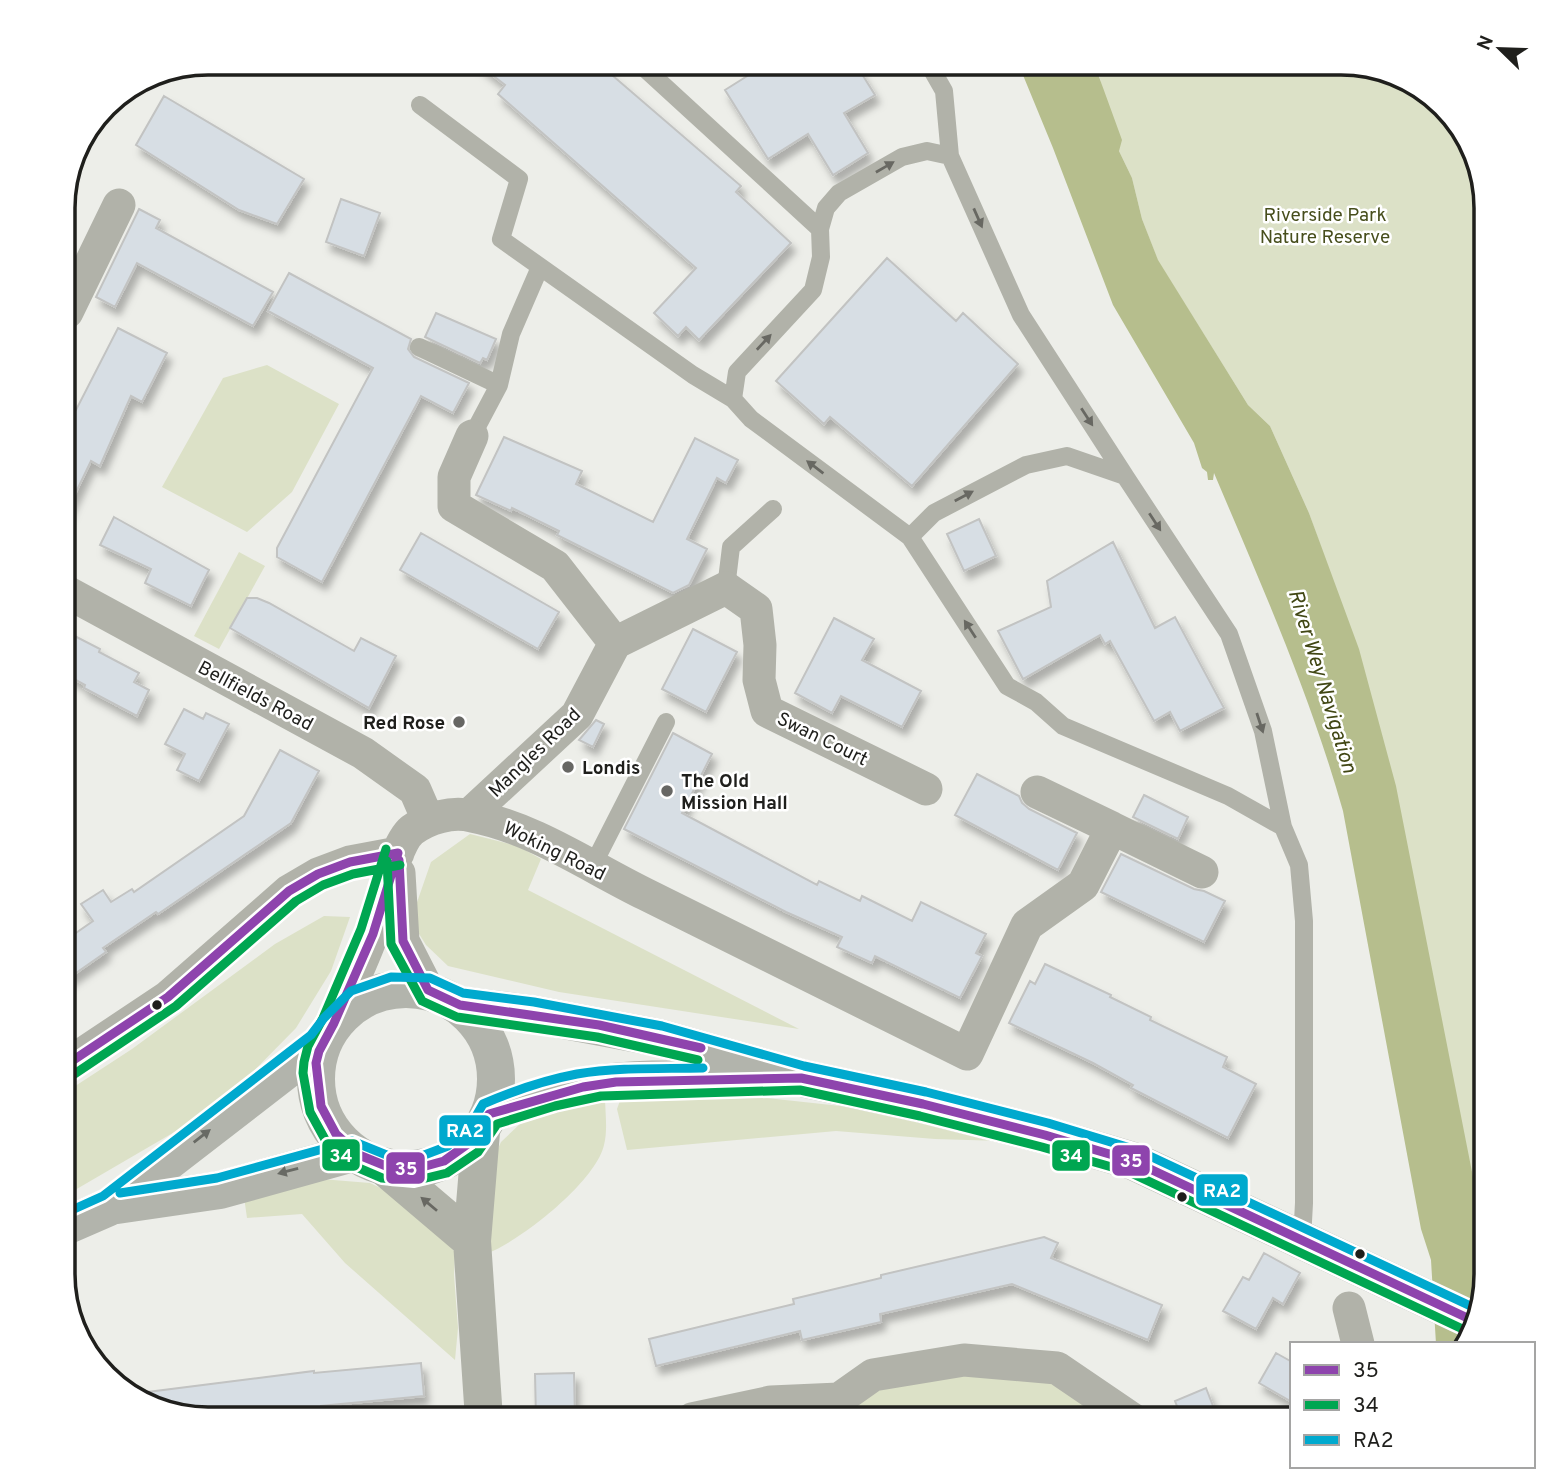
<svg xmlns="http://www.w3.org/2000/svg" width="1549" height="1482" viewBox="0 0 1549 1482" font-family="Overpass,sans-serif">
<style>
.green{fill:#dce1c7}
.water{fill:#b6be8d}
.building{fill:#d7dee4;stroke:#c2c3c2;stroke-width:2;filter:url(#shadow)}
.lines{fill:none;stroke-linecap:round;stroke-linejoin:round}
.lane{stroke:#b1b2a9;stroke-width:18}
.street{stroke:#b1b2a9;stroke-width:33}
.secondary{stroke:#b0b2a8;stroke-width:38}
.primary{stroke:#b2b4ac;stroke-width:38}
.bus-1-casing{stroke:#fff;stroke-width:14}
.bus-2-casing{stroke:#fff;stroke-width:14}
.bus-3-casing{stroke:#fff;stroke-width:14}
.bus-1{stroke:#8e44ad;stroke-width:9}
.bus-2{stroke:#00a651;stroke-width:9}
.bus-3{stroke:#00a9ce;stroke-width:9}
.oneway{fill:#686862}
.oneway2{fill:#686a64}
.poi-dot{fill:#676764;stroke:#fff;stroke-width:2.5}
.bus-dot{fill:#1f1f1c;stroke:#fff;stroke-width:2.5}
.labels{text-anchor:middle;stroke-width:5;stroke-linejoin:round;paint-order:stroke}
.park-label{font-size:19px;fill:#474e1c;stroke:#fff}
.street-label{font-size:19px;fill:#1f1f1c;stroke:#fff}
.poi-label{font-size:19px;font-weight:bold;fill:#1f1f1c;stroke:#fff;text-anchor:start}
.water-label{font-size:21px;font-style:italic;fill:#414714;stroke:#fff}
.rim{fill:none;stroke:#1f1f1c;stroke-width:3.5}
.line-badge{stroke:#fff;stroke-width:2.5}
.badge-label{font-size:19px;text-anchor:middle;font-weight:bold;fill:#fff}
</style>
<defs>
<filter id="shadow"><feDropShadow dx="4.5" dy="8" stdDeviation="3.5" flood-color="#0004"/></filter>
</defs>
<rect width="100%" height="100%" fill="#edeee9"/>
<path class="green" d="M1094,63H1350L1405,78L1450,112L1475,153L1486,208V1262L1474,1182L1339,598L1309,513L1270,426L1248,405L1158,261L1142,219L1132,178L1119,151L1099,75Z
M267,365L339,404L292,492L247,532L162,487L223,378Z
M239,552L265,566L219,649L194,636Z
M470,834L518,846L541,859L528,890L799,1029L559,992L448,966L426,945L416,929L414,911L431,862Z
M324,916L350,917L331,971L296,1028L235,1090L183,1127L63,1197V1094L132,1049L275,944Z
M622,1095L747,1096L887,1111L1002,1141L935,1139L836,1131L627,1150L617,1109Z
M605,1096C605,1111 608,1130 604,1145C596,1181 522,1240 488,1253V1170L501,1142L523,1121Z
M321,1179L370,1183L408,1201L442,1230L455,1253L454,1275L458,1328L455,1360L345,1263L302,1214L247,1218L244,1197Z
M1053,1373L1111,1419H851L855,1401L890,1378Z"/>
<path class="water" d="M1018,63H1094L1122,140L1119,151L1132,178L1142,219L1158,260L1248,405L1270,426L1309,513L1359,649L1396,786L1474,1182L1485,1262L1474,1281L1477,1317L1475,1330L1465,1344H1436L1431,1260L1421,1229L1343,811C1310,694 1261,584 1214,473L1213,480H1208L1207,472L1202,468L1194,443L1113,305L1053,148Z"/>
<path class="building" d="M477,63H598L741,186L736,192L791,243L699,340L686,327L678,336L654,313L696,268L498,94L505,85Z
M768,63H855L875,95L844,113L868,153L833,175L808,134L768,159L725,90Z
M164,96L304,179L277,224L239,210L136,145Z
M341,199L380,213L364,256L326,242Z
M139,209L160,220L156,228L273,292L253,326L137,263L115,307L96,297Z
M887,258L956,321L963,313L1018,364L912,486L830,417L824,424L776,381Z
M289,273L411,339L408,349L414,357L469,383L453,413L421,396L322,582L277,557V548L373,368L268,311Z
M436,313L496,339L487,360L483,358L480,363L425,337Z
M118,328L167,353L142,402L131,396L100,466L91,461L63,519V404L76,410Z
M504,437L582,471L576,484L653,522L695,438L738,460L726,483L717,478L687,539L707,549L689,585L673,593L557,535L559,531L512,508L511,511L476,495Z
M114,517L209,570L191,606L145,583L151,569L100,545Z
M979,519L996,556L964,571L947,534Z
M421,533L559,612L538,649L400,570Z
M1113,542L1155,628L1175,617L1224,708L1180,731L1170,712L1154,721L1110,641L1105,644L1100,635L1023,679L998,631L1051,607L1047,581Z
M247,598H257L269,603L354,651L361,638L396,656L369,708L230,628Z
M834,618L874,639L862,660L921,691L902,727L841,696L832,713L795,693Z
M693,629L737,652L706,712L662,689Z
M63,630L100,649L99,652L139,673L134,682L149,690L137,716L84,688L85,685L63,673Z
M184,709L203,719L206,713L229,724L199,781L177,770L185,754L165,744Z
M596,720L604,724L593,747L579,740Z
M673,733L712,754L682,813L817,885L819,881L860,901L862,896L912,921L921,902L986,934L976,953L982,956L960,998L875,956L872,963L837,947L842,937L786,912L624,829Z
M280,750L319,771L291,823L158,914L156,912L103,948L106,952L63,982V942L93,921L81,904L103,890L111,902L132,889L134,892L244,816Z
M977,774L1019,796L1022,803L1029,809L1077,833L1058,870L955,815Z
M1144,795L1188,817L1178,839L1133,817Z
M1121,854L1194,889L1204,891L1225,901L1204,942L1101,892Z
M1045,964L1111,995L1110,997L1151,1017L1150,1020L1227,1057L1223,1067L1256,1084L1228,1138L1131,1088L1133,1085L1093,1063L1009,1023L1030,981L1035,984Z
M1044,1237L1058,1243L1051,1258L1162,1305L1148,1340L1012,1284L880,1314L881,1322L802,1340L800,1331L656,1366L649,1339L794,1304L793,1299L881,1278V1275Z
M1264,1253L1300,1273L1283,1304L1273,1298L1256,1329L1223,1311L1243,1277L1249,1280Z
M1276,1353L1292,1362V1402L1259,1383Z
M421,1363L424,1396L321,1406V1409L240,1419H208L152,1408L132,1394L314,1371V1373Z
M574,1373L575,1419H536L535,1374Z
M1206,1388L1218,1419H1182L1175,1401Z"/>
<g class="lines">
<path class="lane" d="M639,63L820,229
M928,63L944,91L950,156L1021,315L1125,476
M420,105L519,179L501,239L693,375L733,399L751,419L910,537L1007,686L1036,702L1063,726L1228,796L1283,827L1299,865L1304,921V1203L1302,1240
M419,347L499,385L472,436
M499,385L511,334L540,267
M733,399L737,372L813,290L821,257L820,229L826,208L839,193L902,157L927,151L950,156
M910,537L934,513L1026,465L1067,456L1125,476L1229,634L1263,731L1283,827
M726,588L731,547L773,509
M592,867L666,722"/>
<path class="street" d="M63,314L67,312L119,205
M63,590L363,753L415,790L428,820
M615,643L726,588L756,609L760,645L759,680L767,711L926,789
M469,815L577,715L615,643L555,566L454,506V477L472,436
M1112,828L1202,872
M399,873L403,941L428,990
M333,1026C345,998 358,971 369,943C379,918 393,845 412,830C428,818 452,811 472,816C534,828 588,866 645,894C752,947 859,1001 967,1054L1027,925L1083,885L1112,828L1037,792
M63,1067L168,997L289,891L318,874L350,862L398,853
M1349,1308L1358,1344
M839,1399L873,1375L964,1360L1057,1368L1132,1419
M692,1419L771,1402L839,1399L844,1419"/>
<path class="secondary" d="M481,1132L472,1241L484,1419
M386,1168L472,1241"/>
<path class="primary" d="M316 1079a90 90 0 1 1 180 0a90 90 0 1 1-180 0Z
M460,1005L532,1014L660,1038L801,1078L923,1104L1045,1135L1133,1161L1476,1322
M489,1114C521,1103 554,1089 588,1085C647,1076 709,1080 768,1079
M110,1206L220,1190L353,1153
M63,1227L109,1207L320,1044"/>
<g class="bus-1-casing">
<path id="bus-1" d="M398,853L373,934L334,1023L319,1051L316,1063L321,1106L336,1134L359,1155L386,1166L415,1169L444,1161L469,1143L489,1114L583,1087L616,1082L801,1078L923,1104L1045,1135L1133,1161L1476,1322
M399,860L403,941L428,990L460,1005L599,1025L701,1048
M63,1067L168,997L289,891L318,874L350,862L398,853"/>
</g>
<g class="bus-2-casing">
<path id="bus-2" d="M386,849L361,929L323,1018L308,1046L304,1062L303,1073L310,1112L327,1143L354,1166L382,1178L414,1181L447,1173L478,1152L497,1124L555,1106L601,1096L800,1090L920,1116L1042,1147L1129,1172L1471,1333
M387,861L391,944L422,1001L457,1017L597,1037L698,1060
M70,1077L176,1006L296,901L323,885L353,874L400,865"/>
</g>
<g class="bus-3-casing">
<path id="bus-3" d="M120,1193L217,1178L352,1141L389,1156L419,1157L448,1146L471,1125L483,1104C513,1091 545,1080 577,1074C619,1067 661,1069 703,1068
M63,1214L103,1196L311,1035L324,1018L351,991L391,977L430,978L463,993L534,1002L662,1026L804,1066L926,1092L1048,1123L1137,1150L1479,1310"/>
</g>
<use href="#bus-1" class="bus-1"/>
<use href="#bus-2" class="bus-2"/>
<use href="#bus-3" class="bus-3"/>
</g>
<defs><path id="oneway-solid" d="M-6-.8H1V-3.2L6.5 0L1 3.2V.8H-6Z" transform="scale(1.75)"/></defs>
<g class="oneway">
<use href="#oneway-solid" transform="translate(885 167) rotate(-30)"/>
<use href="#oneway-solid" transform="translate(978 218) rotate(66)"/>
<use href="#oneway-solid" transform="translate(764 342) rotate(-47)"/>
<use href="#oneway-solid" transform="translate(1087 417) rotate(57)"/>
<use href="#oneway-solid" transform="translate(815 467) rotate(-143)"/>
<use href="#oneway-solid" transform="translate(964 496) rotate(-28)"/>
<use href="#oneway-solid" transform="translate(1155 522) rotate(57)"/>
<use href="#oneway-solid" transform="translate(970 629) rotate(-123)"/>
<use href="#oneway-solid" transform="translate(1260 723) rotate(72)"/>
<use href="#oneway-solid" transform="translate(429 1204) rotate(-140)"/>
</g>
<g class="oneway2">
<use href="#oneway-solid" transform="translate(202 1136) rotate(-38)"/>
<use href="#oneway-solid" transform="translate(288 1171) rotate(165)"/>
</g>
<g class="poi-dot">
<circle cx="459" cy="722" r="7"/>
<circle cx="568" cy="767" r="7"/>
<circle cx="667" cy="791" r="7"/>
</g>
<g class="bus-dot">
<circle cx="157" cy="1005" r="6"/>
<circle cx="1182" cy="1197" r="6"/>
<circle cx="1360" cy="1254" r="6"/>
</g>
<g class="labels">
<g class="park-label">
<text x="1325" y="221">Riverside Park<tspan x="1325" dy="22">Nature Reserve</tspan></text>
</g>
<g class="street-label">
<text transform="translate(256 695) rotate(28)" y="7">Bellfields Road</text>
<text transform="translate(823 738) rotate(26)" y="7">Swan Court</text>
<text transform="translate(534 752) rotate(-44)" y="7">Mangles Road</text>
<text transform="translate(555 850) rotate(26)" y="7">Woking Road</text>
</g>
<g class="poi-label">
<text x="445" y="729" text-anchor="end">Red Rose</text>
<text x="582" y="774">Londis</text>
<text x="681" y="787">The Old<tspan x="681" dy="22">Mission Hall</tspan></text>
</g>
<g class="water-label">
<text transform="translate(1323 681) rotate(73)" y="7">River Wey Navigation</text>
</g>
</g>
<path d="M0 0H1549V1482H0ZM208 75H1341A133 133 0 0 1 1474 208V1274A133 133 0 0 1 1341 1407H208A133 133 0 0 1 75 1274V208A133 133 0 0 1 208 75Z" fill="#fff" fill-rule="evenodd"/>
<path class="rim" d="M208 75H1341A133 133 0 0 1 1474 208V1274A133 133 0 0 1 1341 1407H208A133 133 0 0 1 75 1274V208A133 133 0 0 1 208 75Z"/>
<g class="line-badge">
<rect x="438" y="1114" width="54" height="33" rx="7" fill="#00a9ce"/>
<rect x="321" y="1138" width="40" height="34" rx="7" fill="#00a651"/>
<rect x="1051" y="1139" width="40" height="33" rx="7" fill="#00a651"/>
<rect x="1111" y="1144" width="40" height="33" rx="7" fill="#8e44ad"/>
<rect x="385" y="1151" width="41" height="34" rx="7" fill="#8e44ad"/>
<rect x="1195" y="1173" width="54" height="34" rx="7" fill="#00a9ce"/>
</g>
<g class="badge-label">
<text x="465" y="1137">RA2</text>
<text x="341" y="1162">34</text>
<text x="1071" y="1162">34</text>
<text x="1131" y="1167">35</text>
<text x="406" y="1175">35</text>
<text x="1222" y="1197">RA2</text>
</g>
<rect x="1290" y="1342" width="245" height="126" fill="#ffffff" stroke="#a5a5a4" stroke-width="2"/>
<rect x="1304" y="1365" width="35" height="10" fill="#8e44ad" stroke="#a5a5a4" stroke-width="2"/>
<text x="1353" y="1377" font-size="21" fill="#1f1f1c">35</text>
<rect x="1304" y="1400" width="35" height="10" fill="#00a651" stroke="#a5a5a4" stroke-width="2"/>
<text x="1353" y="1412" font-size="21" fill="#1f1f1c">34</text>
<rect x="1304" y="1435" width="35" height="10" fill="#00a9ce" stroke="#a5a5a4" stroke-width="2"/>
<text x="1353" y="1447" font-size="21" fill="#1f1f1c">RA2</text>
<g transform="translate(1500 49) rotate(293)" stroke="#ffffff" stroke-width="5" paint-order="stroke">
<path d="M0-5L12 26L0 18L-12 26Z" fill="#1f1f1c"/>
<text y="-10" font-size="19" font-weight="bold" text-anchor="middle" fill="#1f1f1c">N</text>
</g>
</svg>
